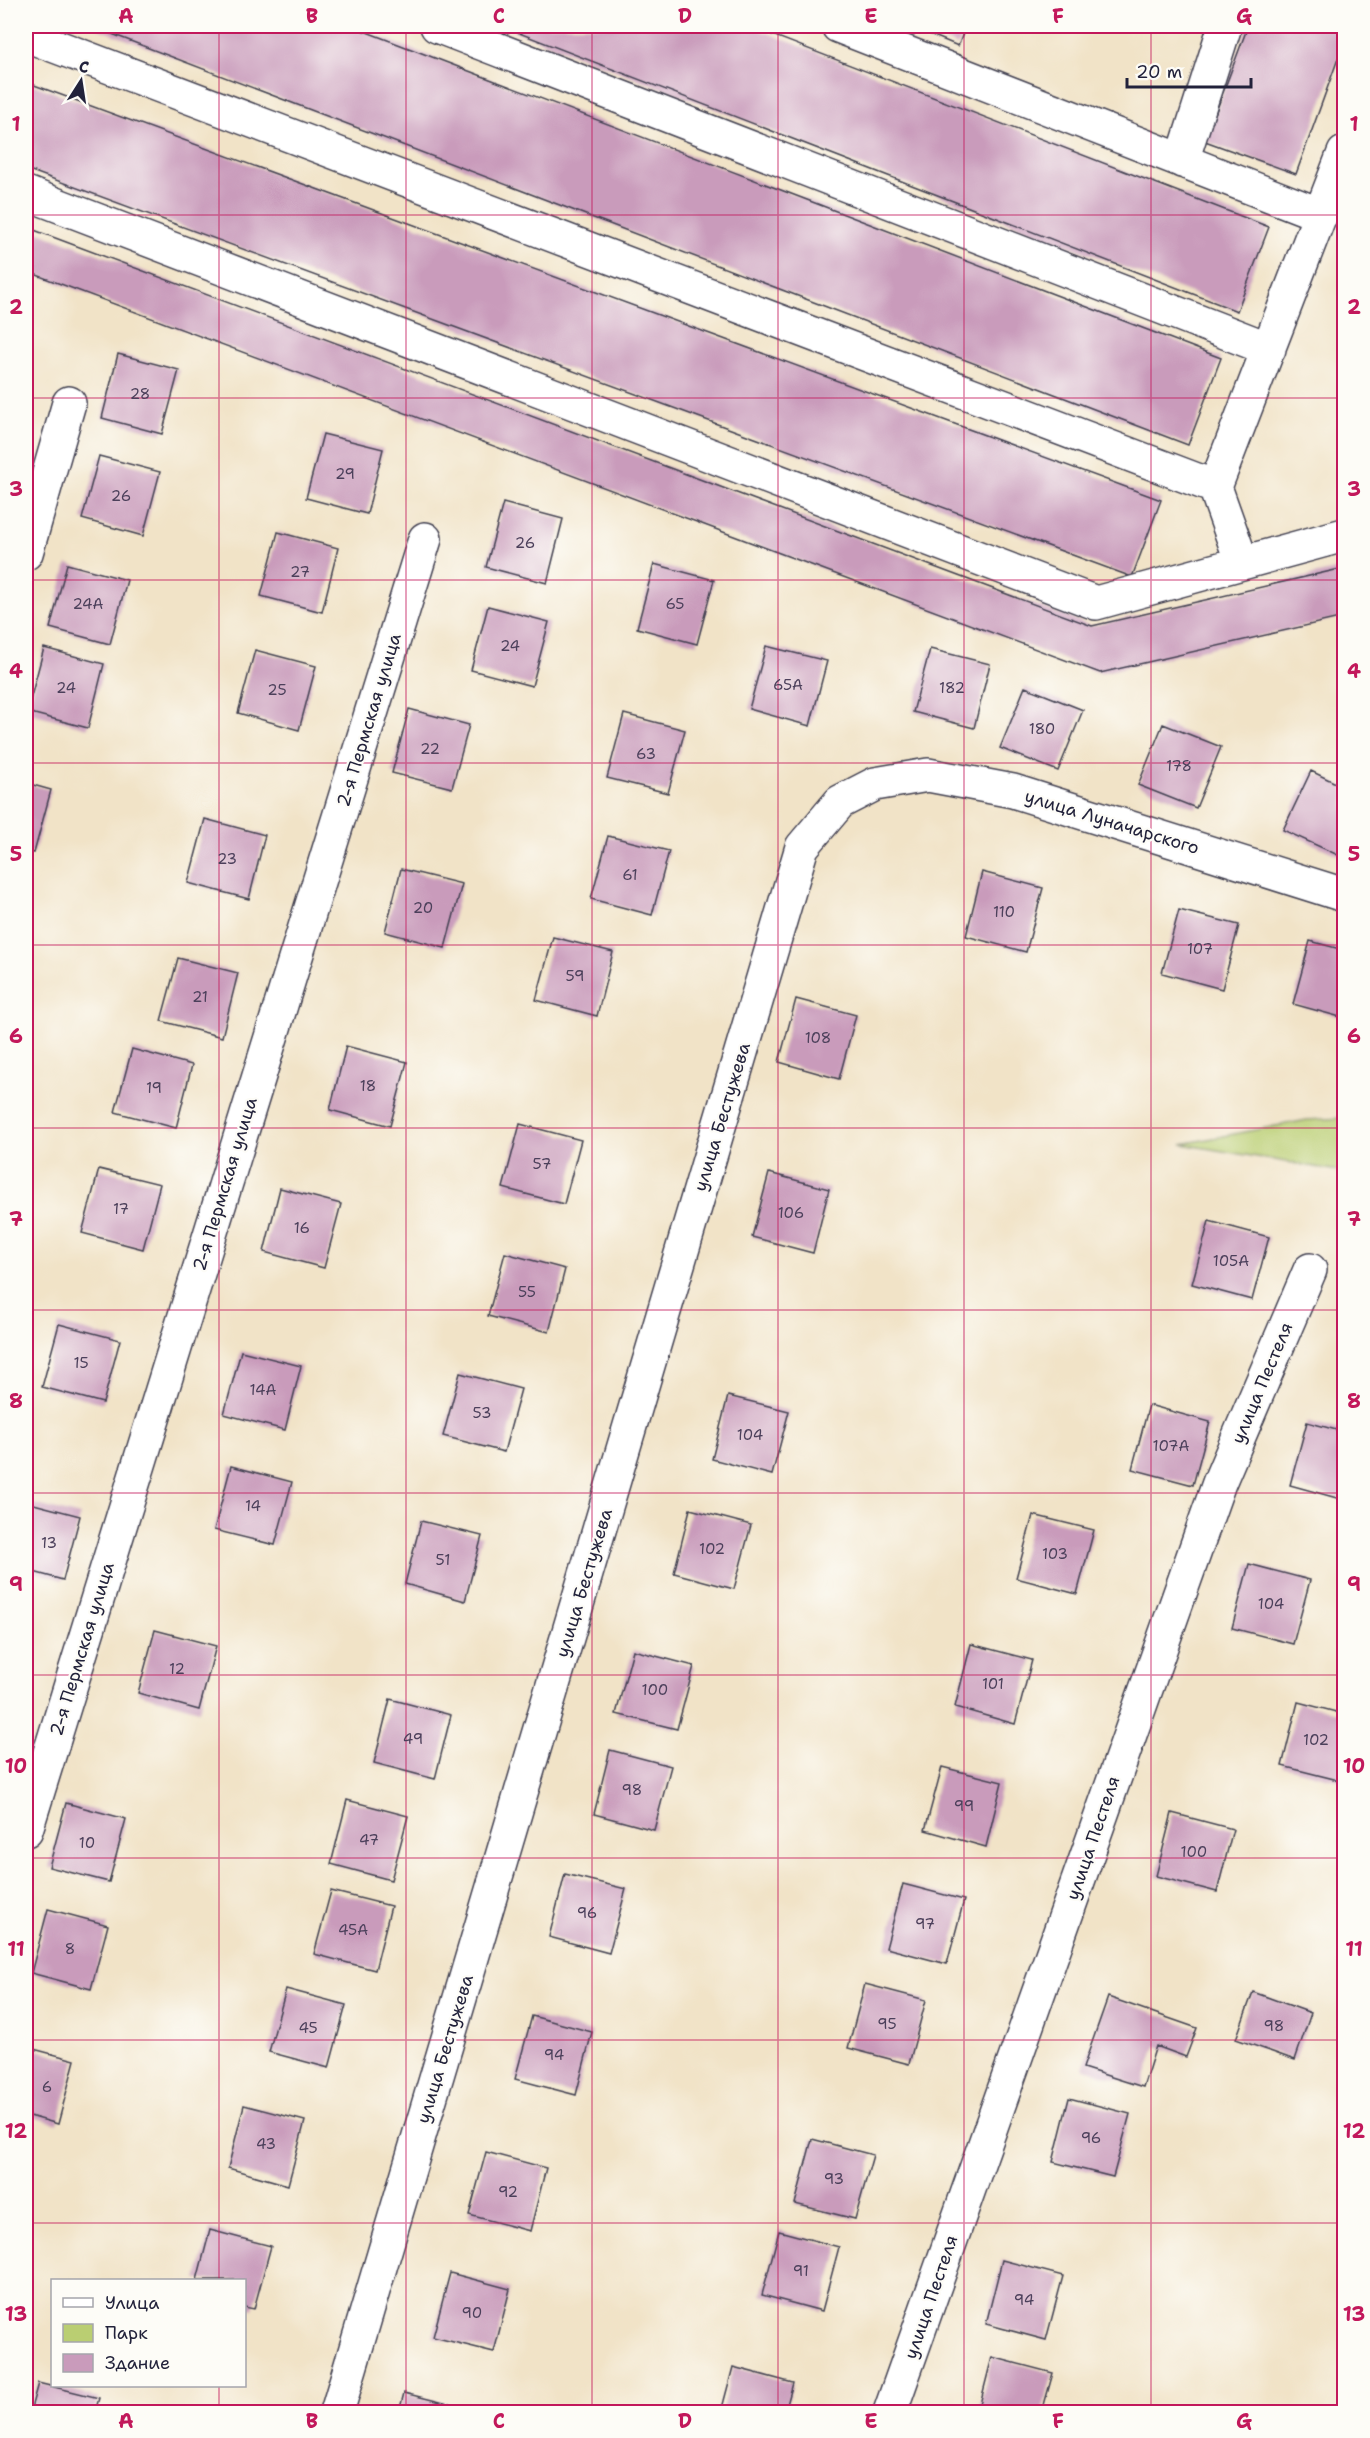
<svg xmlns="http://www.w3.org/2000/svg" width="1370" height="2438" viewBox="0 0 1370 2438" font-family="'Shantell Sans',sans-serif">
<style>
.green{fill:#bace72;stroke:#6e7856;stroke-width:1.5}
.building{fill:#c99bbb}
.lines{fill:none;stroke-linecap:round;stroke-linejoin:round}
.minor-casing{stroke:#413f50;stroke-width:36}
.minor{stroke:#fff;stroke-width:33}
.grid{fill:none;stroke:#c2185b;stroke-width:1.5;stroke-opacity:0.55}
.labels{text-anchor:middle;stroke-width:4.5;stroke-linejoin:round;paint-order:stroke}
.number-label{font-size:15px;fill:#4c405b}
.street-label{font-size:18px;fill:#22223b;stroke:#fdfcf7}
.neatline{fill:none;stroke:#c2185b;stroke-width:2}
.grid-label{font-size:20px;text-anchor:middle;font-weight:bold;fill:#c2185b}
</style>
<rect width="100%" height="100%" fill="#fdfcf7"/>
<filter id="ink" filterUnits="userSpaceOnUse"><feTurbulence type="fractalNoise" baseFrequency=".0167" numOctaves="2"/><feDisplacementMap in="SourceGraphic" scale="12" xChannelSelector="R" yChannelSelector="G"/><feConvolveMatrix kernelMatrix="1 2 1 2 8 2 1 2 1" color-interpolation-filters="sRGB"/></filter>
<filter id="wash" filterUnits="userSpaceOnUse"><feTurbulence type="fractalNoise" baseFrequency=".008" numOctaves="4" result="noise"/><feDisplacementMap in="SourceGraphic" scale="24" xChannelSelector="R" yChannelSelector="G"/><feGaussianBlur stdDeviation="1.35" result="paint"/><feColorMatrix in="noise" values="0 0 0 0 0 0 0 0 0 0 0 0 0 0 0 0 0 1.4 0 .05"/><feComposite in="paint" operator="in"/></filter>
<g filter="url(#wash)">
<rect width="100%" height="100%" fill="#f1e3c7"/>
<path class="green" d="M1344,1118V1172L1182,1144L1307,1120Z"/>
<g id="blocks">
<path class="building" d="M91,26H351L1221,358L1188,445Z
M501,26H749L1269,227L1237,311Z
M910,26H966L958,46Z
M1248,26H1344V42L1296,174L1205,141Z
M26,82L1161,500L1132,577L26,169Z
M26,227L1092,626L1344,568V617L1100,673L26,271Z
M118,354L179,370L162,434L102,418Z
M323,434L383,449L367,514L306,498Z
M99,456L160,472L143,536L82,519Z
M503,503L563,519L547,583L486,567Z
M278,532L338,548L322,612L261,596Z
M67,564L127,580L110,644L50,628Z
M654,564L714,580L697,644L637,628Z
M488,606L549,622L532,686L471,670Z
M766,646L827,661L810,726L749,709Z
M44,648L104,664L88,728L27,712Z
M930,649L990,664L974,728L913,712Z
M255,650L316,666L299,730L238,713Z
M1025,687L1083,710L1058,771L1000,748Z
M409,709L469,725L452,788L392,773Z
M624,714L685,730L668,793L607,778Z
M1163,724L1221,747L1196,808L1138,785Z
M1311,771L1344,787V846L1340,856L1283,830Z
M26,783L51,790L34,853L26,851Z
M205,819L265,835L249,899L188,883Z
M608,836L669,851L652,915L591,899Z
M401,869L462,884L445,948L385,932Z
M982,872L1043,888L1026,952L966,936Z
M1179,910L1239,925L1222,989L1162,973Z
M553,937L613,952L597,1016L536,1000Z
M1310,941L1344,950V1018L1293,1004Z
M178,958L238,973L222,1037L161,1021Z
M796,999L856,1015L839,1079L779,1062Z
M346,1046L407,1062L390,1126L330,1110Z
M132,1049L192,1065L176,1128L115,1112Z
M520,1124L581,1140L564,1204L503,1188Z
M99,1169L160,1184L143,1249L82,1233Z
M769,1173L829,1189L813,1253L752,1237Z
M280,1188L341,1204L324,1268L264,1252Z
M1209,1221L1269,1237L1252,1300L1192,1284Z
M505,1253L565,1269L549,1332L488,1316Z
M59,1324L120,1340L103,1403L42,1387Z
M241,1351L301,1366L285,1430L224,1414Z
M460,1373L521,1389L504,1452L443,1436Z
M728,1396L789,1411L772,1475L712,1459Z
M1149,1405L1210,1422L1193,1485L1132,1469Z
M1307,1422L1344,1432V1500L1290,1485Z
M231,1466L292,1482L275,1545L214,1530Z
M26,1502L80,1516L63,1580L26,1570Z
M690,1509L751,1525L734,1589L674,1573Z
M1033,1515L1094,1530L1077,1594L1016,1578Z
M421,1521L482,1536L465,1601L405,1584Z
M1249,1564L1310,1580L1293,1644L1232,1628Z
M155,1630L216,1646L199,1710L138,1693Z
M971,1644L1032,1660L1015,1724L955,1707Z
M633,1650L694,1666L677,1729L616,1714Z
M390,1699L451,1715L435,1779L374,1763Z
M1298,1702L1344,1714V1772L1342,1781L1282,1766Z
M610,1750L671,1766L654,1830L594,1814Z
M942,1767L1002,1782L986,1847L925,1830Z
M347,1800L408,1816L391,1880L331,1864Z
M66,1803L126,1819L109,1882L49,1867Z
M1172,1813L1233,1829L1217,1892L1156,1876Z
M565,1874L626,1889L609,1953L549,1937Z
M903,1884L964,1900L947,1964L886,1948Z
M331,1891L391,1906L375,1970L314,1954Z
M48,1909L108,1925L91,1989L31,1973Z
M865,1984L926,2000L909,2064L848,2048Z
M286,1989L346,2005L329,2068L269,2052Z
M1253,1992L1311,2013L1295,2060L1236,2039Z
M1108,1997L1197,2028L1186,2057L1156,2046L1143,2087L1083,2068Z
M532,2016L592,2032L576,2095L515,2079Z
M26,2047L75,2060L58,2124L26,2115Z
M1069,2098L1130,2114L1113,2177L1053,2162Z
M244,2105L305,2121L288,2185L228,2168Z
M812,2139L873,2155L855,2219L795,2204Z
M486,2152L546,2168L530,2231L469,2215Z
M210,2230L271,2246L254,2309L244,2307V2280H197Z
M779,2231L839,2247L822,2311L762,2295Z
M1002,2260L1063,2276L1046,2340L986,2324Z
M450,2273L510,2289L494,2352L433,2337Z
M992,2357L1053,2373L1042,2412H978Z
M733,2367L793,2383L785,2412H721Z
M38,2383L99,2398L95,2412H30Z
M404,2393L465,2408L464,2412H399Z"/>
</g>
</g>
<g filter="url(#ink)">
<use href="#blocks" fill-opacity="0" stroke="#413f50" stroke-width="1.5"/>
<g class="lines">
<g class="minor-casing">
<path id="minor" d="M437,26L1269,349
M838,26L1321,215
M26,35L1215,487
M1182,161L1225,26
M26,193L1096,603L1344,535
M26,553L69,403
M1242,563L1215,487L1344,153
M26,1830L425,539
M337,2412L802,847L840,802L875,784L928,775L1013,791L1344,895
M890,2412L1219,1483L1310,1270"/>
</g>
<use href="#minor" class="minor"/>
</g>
</g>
<path class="grid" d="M219,26V2280M406,26V2412M592,26V2412M778,26V2412M964,26V2412M1151,26V2412M26,215H1344M26,398H1344M26,580H1344M26,763H1344M26,945H1344M26,1128H1344M26,1310H1344M26,1493H1344M26,1675H1344M26,1858H1344M26,2040H1344M26,2223H1344M219,2386V2412"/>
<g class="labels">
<g class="number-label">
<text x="140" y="399">28</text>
<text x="345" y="479">29</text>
<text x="121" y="501">26</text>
<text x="525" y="548">26</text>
<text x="300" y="577">27</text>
<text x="88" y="609">24А</text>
<text x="675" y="609">65</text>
<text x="510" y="651">24</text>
<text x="788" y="690">65А</text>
<text x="66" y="693">24</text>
<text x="952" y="693">182</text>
<text x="277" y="695">25</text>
<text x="1042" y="734">180</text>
<text x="430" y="754">22</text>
<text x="646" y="759">63</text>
<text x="1179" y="771">178</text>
<text x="227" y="864">23</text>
<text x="630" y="880">61</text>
<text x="423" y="913">20</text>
<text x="1004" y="917">110</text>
<text x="1200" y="954">107</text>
<text x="575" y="981">59</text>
<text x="200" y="1002">21</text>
<text x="818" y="1043">108</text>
<text x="368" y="1091">18</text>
<text x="154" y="1093">19</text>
<text x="542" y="1169">57</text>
<text x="121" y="1214">17</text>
<text x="791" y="1218">106</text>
<text x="302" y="1233">16</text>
<text x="1231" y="1266">105А</text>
<text x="527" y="1297">55</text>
<text x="81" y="1368">15</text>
<text x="263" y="1395">14А</text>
<text x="482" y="1418">53</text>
<text x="750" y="1440">104</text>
<text x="1171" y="1451">107А</text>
<text x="253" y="1511">14</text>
<text x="49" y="1548">13</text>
<text x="712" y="1554">102</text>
<text x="1055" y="1559">103</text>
<text x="443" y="1565">51</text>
<text x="1271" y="1609">104</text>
<text x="177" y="1674">12</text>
<text x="993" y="1689">101</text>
<text x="655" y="1695">100</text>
<text x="413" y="1744">49</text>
<text x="1316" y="1745">102</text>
<text x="632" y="1795">98</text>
<text x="964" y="1811">99</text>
<text x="369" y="1845">47</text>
<text x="87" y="1848">10</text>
<text x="1194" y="1857">100</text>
<text x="587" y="1918">96</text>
<text x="925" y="1929">97</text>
<text x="353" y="1935">45А</text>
<text x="70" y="1954">8</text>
<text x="887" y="2029">95</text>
<text x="1274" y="2031">98</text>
<text x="308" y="2033">45</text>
<text x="554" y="2060">94</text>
<text x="47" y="2092">6</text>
<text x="1091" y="2143">96</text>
<text x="266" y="2149">43</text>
<text x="834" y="2184">93</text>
<text x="508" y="2197">92</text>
<text x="801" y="2276">91</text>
<text x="1024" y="2305">94</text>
<text x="472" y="2318">90</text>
</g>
<g class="street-label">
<text transform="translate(369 720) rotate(-73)" y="6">2-я Пермская улица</text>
<text transform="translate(1112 822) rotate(17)" y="6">улица Луначарского</text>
<text transform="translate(722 1117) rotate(-73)" y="6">улица Бестужева</text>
<text transform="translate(225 1184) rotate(-73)" y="6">2-я Пермская улица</text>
<text transform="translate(1262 1383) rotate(-67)" y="6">улица Пестеля</text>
<text transform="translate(584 1583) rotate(-73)" y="6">улица Бестужева</text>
<text transform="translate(82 1649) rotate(-73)" y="6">2-я Пермская улица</text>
<text transform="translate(1093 1838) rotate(-71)" y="6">улица Пестеля</text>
<text transform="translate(445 2049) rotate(-73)" y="6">улица Бестужева</text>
<text transform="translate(931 2297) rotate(-71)" y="6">улица Пестеля</text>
</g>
</g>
<rect width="1370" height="2438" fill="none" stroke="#fdfcf7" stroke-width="66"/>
<rect x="51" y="2279" width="195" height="108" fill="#fdfcf7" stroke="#a5a5ac" stroke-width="1.5"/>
<rect x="63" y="2298" width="30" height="9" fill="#ffffff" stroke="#a5a5ac" stroke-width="1.5"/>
<text x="105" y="2309" font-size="18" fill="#22223b">Улица</text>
<rect x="63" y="2324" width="30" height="18" fill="#bace72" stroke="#a5a5ac" stroke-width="1.5"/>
<text x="105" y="2339" font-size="18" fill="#22223b">Парк</text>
<rect x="63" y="2354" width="30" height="18" fill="#c99bbb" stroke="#a5a5ac" stroke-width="1.5"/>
<text x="105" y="2369" font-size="18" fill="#22223b">Здание</text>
<g transform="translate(81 81) rotate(12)" stroke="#fdfcf7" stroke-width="4.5" paint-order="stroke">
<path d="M0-4.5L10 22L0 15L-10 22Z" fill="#22223b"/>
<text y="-9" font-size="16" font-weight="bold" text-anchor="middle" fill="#22223b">С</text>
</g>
<path d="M1127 78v9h124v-9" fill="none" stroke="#22223b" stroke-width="3"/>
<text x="1136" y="78" font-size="18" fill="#22223b" stroke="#fdfcf7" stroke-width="4.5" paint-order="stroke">20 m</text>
<rect x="33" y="33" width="1304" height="2372" class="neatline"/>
<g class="grid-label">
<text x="126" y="23">A</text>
<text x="312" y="23">B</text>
<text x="499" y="23">C</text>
<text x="685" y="23">D</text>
<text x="871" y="23">E</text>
<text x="1058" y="23">F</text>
<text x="1244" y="23">G</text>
<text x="16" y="131">1</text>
<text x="1354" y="131">1</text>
<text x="16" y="314">2</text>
<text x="1354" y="314">2</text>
<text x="16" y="496">3</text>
<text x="1354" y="496">3</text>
<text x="16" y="678">4</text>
<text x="1354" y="678">4</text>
<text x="16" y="861">5</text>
<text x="1354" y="861">5</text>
<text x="16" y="1043">6</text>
<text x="1354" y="1043">6</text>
<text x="16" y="1226">7</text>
<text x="1354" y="1226">7</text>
<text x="16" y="1408">8</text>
<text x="1354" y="1408">8</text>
<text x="16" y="1591">9</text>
<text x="1354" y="1591">9</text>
<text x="16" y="1773">10</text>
<text x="1354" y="1773">10</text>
<text x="16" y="1956">11</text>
<text x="1354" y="1956">11</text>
<text x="16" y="2138">12</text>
<text x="1354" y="2138">12</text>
<text x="16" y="2321">13</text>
<text x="1354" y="2321">13</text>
<text x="126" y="2428">A</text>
<text x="312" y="2428">B</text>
<text x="499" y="2428">C</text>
<text x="685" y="2428">D</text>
<text x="871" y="2428">E</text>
<text x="1058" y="2428">F</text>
<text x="1244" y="2428">G</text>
</g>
</svg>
